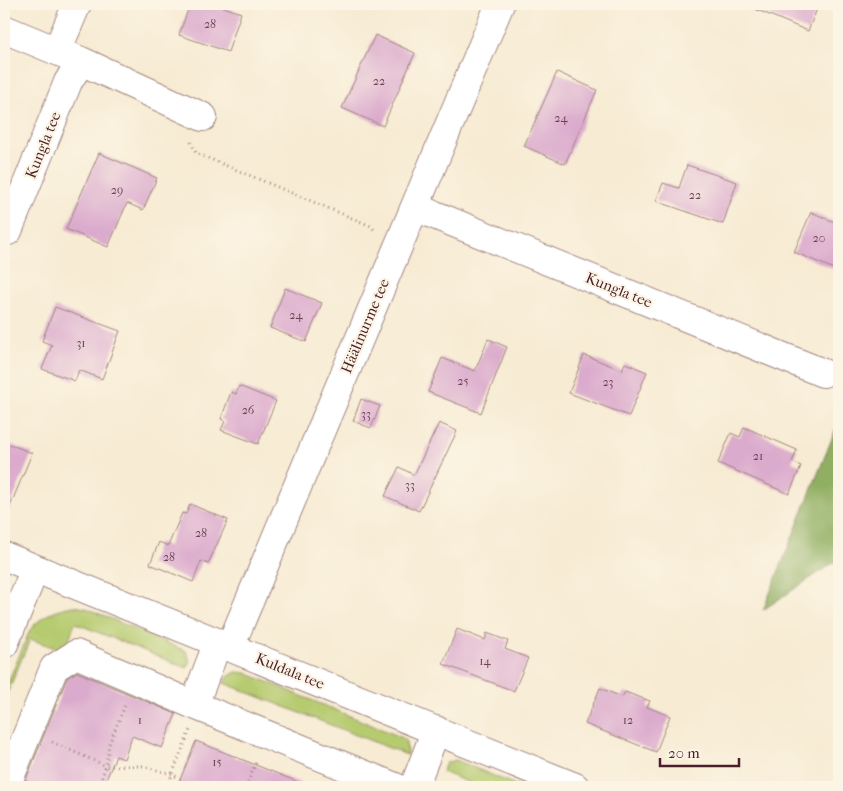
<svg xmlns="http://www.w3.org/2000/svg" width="843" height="791" viewBox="0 0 843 791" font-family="'IM FELL French Canon',serif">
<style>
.green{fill:#b6cb6f;stroke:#80754d}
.forest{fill:#90af62;stroke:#6d6746}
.building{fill:#dbabcd}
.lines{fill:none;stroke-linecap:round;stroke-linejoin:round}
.minor-casing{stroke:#a0857f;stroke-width:30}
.path{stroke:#a0857f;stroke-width:3;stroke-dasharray:1 4;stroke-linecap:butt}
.minor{stroke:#fff;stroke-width:28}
.labels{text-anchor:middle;stroke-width:4.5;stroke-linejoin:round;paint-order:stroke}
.number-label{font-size:12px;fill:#6e4254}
.street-label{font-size:15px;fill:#4a1f2b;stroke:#fcf5e5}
</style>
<rect width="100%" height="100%" fill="#fcf5e5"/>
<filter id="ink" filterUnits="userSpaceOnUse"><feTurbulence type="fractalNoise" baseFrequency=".02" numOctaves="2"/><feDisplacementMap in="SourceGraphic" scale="10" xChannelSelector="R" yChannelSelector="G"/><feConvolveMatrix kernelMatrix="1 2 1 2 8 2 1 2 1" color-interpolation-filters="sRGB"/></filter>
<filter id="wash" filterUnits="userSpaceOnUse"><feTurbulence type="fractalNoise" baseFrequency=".0096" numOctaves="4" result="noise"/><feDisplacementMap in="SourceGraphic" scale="20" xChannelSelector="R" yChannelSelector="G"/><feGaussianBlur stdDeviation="1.12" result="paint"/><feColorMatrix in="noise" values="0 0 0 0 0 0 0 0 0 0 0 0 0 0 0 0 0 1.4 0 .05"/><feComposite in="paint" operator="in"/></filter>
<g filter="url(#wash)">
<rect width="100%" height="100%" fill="#f7ebd3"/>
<path class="green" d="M74,606L86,608L186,651L190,661L187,668L75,623L67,645L61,650L30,639L4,701V692L30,630C41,616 57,608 74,606Z
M236,672L246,673L403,738L406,742L407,755L224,683L229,676Z
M456,760L520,787H480L442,772L446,763Z"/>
<path class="forest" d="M839,421V559L763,610Z"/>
<g id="blocks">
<path class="building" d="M190,4H215L241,13L228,52L179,35Z
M743,4H819L808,31Z
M375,35L415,53L383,126L342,108Z
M557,72L597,90L565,164L524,146Z
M99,153L157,178L143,210L127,203L108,247L66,229Z
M687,165L737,182L723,224L656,201L663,183L679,188Z
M811,212L839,224V271L794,252Z
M285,288L322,303L306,342L270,328Z
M55,307L120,331L102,379L79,370L75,381L42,369L52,345L42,341Z
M488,339L507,347L481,413L428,392L442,358L475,371Z
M584,355L622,370L625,363L647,372L629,416L569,393Z
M239,386L276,401L258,444L221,430L225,421L221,419L231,392L236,394Z
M361,399L380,406L371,428L353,421Z
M439,423L457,431L419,511L385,496L399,467L414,475Z
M744,427L797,450L792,462L801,466L789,494L718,463L731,433L740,437Z
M4,442L32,453L4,521Z
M190,504L228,520L208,564L201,561L193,582L150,564L159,542L168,546L182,513L186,514Z
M457,629L485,640L487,633L508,641L505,649L528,658L514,691L443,664Z
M77,672L176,714L162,748L132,736L124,759L116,756L103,787H23L67,678Z
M600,688L622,697L625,692L650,701L647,707L670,716L656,752L585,724Z
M196,741L308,786V787H177Z"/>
</g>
</g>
<g filter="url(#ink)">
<use href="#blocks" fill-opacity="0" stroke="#a0857f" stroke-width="1"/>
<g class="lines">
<g class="minor-casing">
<path id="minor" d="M4,29L81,61L203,117
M57,51L77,4
M415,207L823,373
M8,231L68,82L81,61
M4,556L575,787
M4,644L35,569
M230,647L500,4
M194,705L218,642
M6,787L54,668L76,654L194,705L395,787
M414,787L436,730"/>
</g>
<path class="path" d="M191,142L196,153L371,226L376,232
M4,681L8,670
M52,742L106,766H142L172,774L194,787
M98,787L106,766L109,744L126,703
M167,787L190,730
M246,787L257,760"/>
<use href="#minor" class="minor"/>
</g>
</g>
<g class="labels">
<g class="number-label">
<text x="210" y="28">28</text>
<text x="379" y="85">22</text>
<text x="561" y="122">24</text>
<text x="117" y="194">29</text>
<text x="695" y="199">22</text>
<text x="819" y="242">20</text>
<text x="296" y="319">24</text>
<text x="81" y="347">31</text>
<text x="463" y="385">25</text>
<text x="608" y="386">23</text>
<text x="248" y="414">26</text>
<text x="366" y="418">33</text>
<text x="758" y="460">21</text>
<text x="410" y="489">33</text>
<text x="201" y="537">28</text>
<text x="169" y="561">28</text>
<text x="485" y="665">14</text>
<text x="140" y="724">1</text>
<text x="628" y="724">12</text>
<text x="217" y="766">15</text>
</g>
<g class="street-label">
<text transform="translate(43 145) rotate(-68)" y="5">Kungla tee</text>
<text transform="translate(619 290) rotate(22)" y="5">Kungla tee</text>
<text transform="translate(365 326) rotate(-67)" y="5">Häälinurme tee</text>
<text transform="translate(290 671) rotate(22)" y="5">Kuldala tee</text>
</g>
</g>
<rect width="843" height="791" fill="none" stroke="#fcf5e5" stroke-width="20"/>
<path d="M660 758v8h79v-8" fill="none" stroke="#4a1f2b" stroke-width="2.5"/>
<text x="668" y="758" font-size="15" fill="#4a1f2b" stroke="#fcf5e5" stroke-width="4" paint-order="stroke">20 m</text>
</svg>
